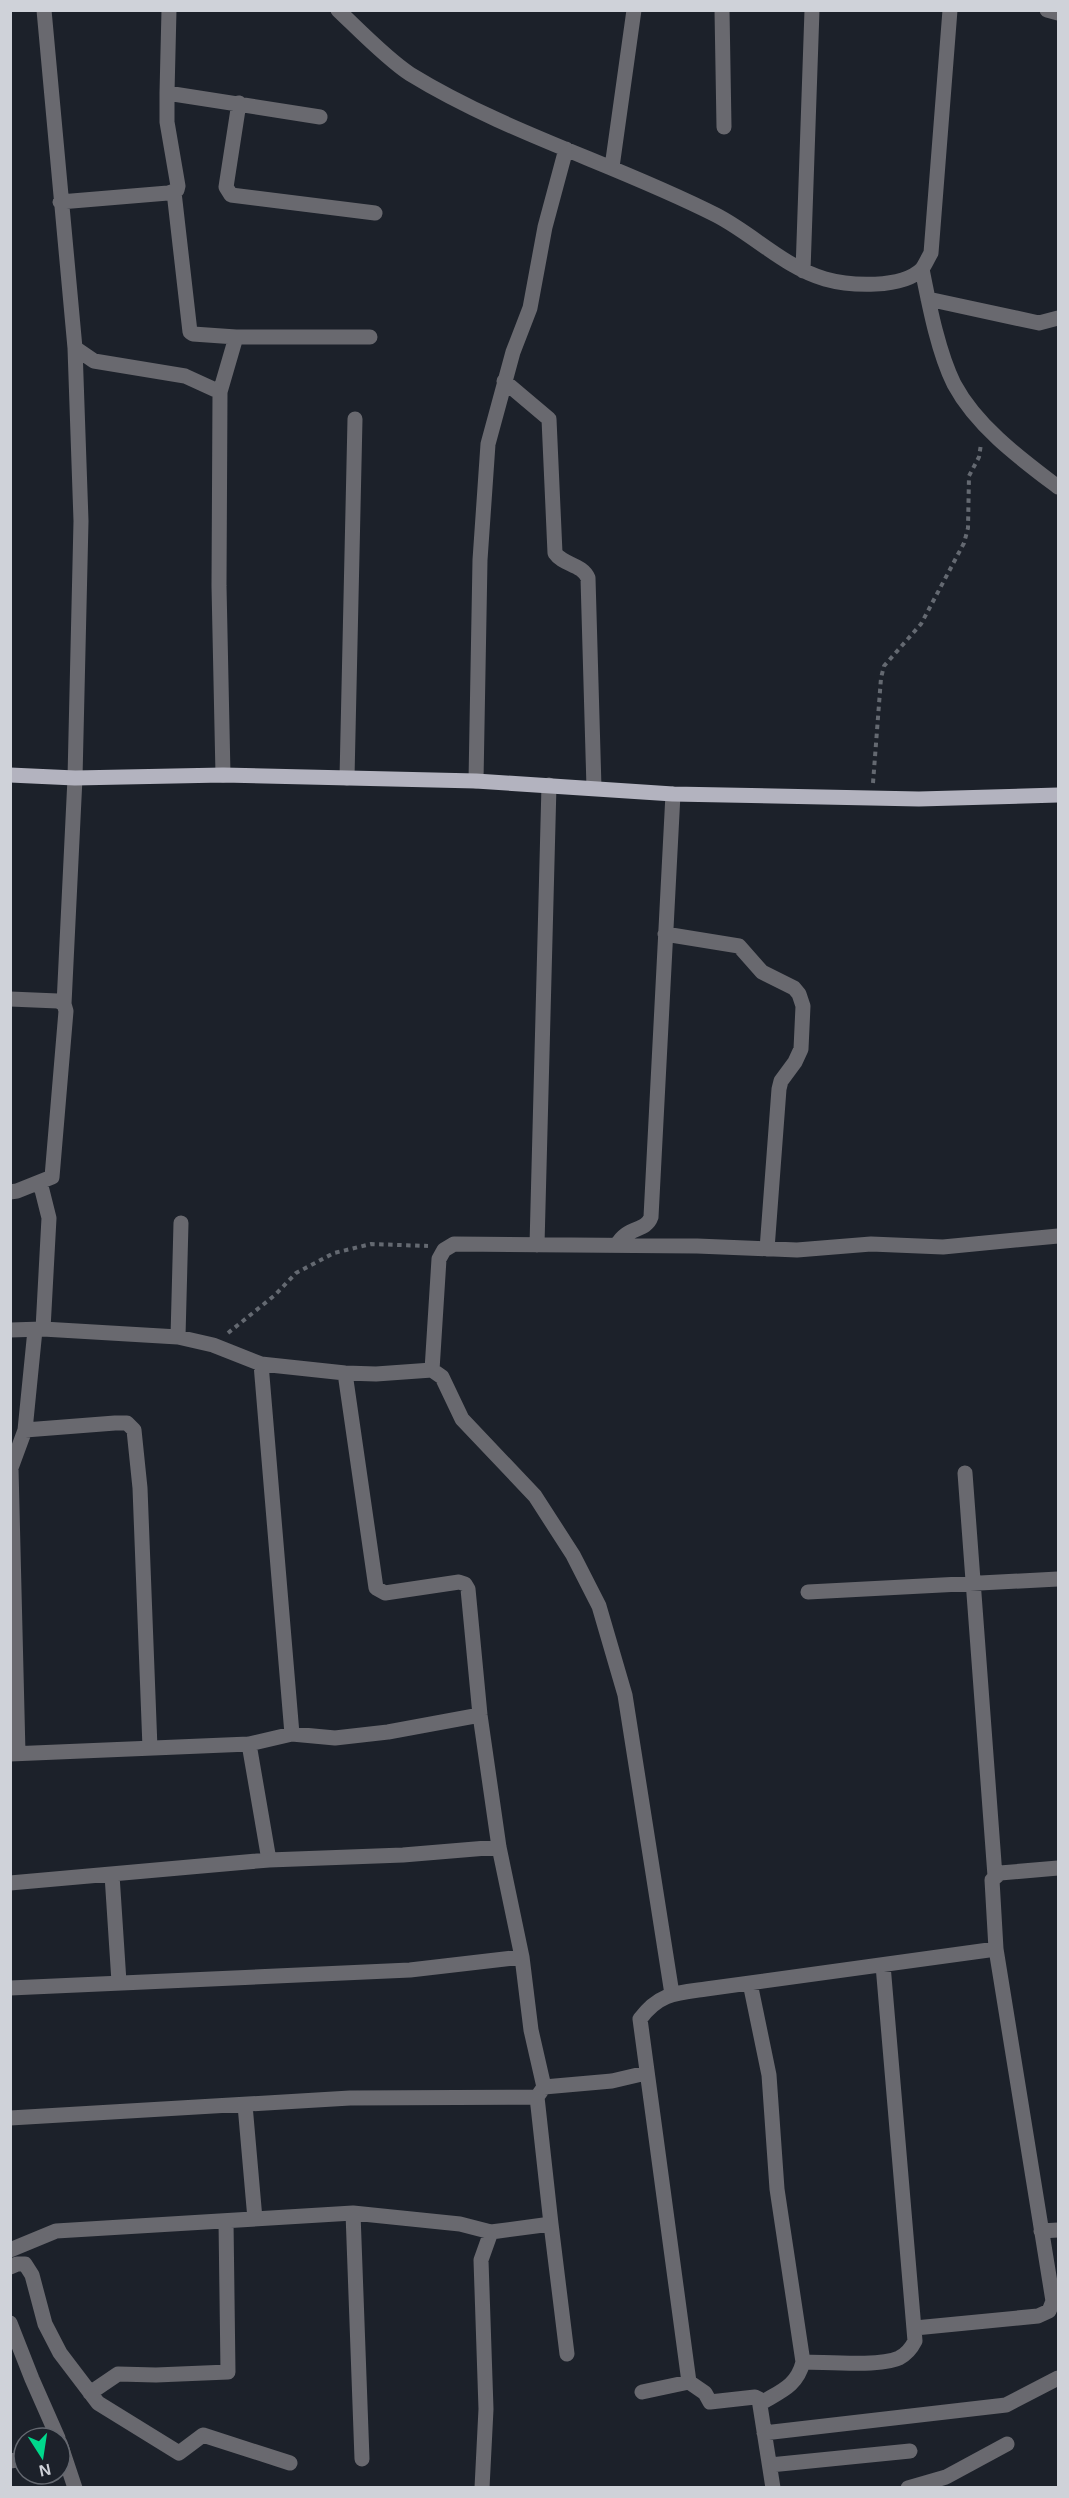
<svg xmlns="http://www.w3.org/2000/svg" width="1069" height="2498" viewBox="0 0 1069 2498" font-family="Arial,sans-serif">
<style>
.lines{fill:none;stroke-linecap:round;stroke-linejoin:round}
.path{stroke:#646971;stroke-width:4;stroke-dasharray:4.5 4.5;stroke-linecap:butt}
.minor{stroke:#69696f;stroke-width:15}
.major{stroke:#b3b3bf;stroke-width:15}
</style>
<rect width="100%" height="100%" fill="#1c212a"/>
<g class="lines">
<path class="path" d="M873,783L881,678L884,666L921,624L964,543L968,528L969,476L979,457L981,444
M228,1333L275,1295L296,1273L334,1253L371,1244L428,1246"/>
<path class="minor" d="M44,10L75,348L81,521L75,778L64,1004
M169,10L167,93L320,117
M338,10C358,29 388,60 410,74C506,133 616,164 716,215C753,234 784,267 825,279C850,286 902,289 922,269C925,265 928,258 931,253L950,10
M722,10L724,127
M1047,10L1058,13
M239,103L226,187L231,195L375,213
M612,167L634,10
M174,192L190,332L193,334L236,337H370
M60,202L168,193L177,190L178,186L167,122V93
M922,269C929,304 938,352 954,384C977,427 1021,459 1058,487
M803,271L812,10
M928,299L1039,323L1058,318
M75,348L94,361L185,376L220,392
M504,381L549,419L555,553C563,565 582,564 588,578L594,788
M223,775L219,586L220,392L236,337
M347,778L355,419
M476,781L480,560L488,444L513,352L530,308L545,227L566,149
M665,934L739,946L762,972L794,988L799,994L803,1006L801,1049L795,1062L781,1081L779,1089L767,1249
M10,999L58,1001L64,1004L66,1011L52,1177L17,1191L10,1192
M40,1182L49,1218L43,1329
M537,1245L549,785
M617,1245C627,1226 646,1232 651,1217L673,794
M10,1330L43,1329L178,1337L213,1345L261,1364L345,1373L376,1374L432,1370L442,1377L462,1419L535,1496L573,1555L599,1606L625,1695L672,1994
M178,1337L181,1223
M261,1364L292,1734
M432,1370L439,1259L444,1250L454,1244L697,1246L797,1250L871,1244L943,1247L1058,1236
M345,1373L376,1588L385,1593L459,1582L465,1584L468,1589L480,1715L499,1847L522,1957L531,2030L544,2087L537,2097L551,2224L491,2232
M25,1430L115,1423H127L134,1430L140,1488L150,1748
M965,1473L995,1876
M808,1592L1058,1579
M249,1744L269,1860
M18,1753L11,1468L25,1430L35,1330
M10,1754L249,1744L292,1734L335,1738L388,1732L480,1715
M112,1875L119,1982
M10,1883L269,1860L403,1855L499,1847
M750,1983L769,2075L777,2189L803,2362C797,2386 781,2391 761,2403
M10,1988L410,1970L522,1957
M544,2087L612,2081L646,2073
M245,2105L255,2219
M10,2118L350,2098L537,2097
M353,2213L362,2459
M551,2224L567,2354
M1041,2231L1058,2230
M10,2250L56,2231L353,2213L460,2224L491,2232L481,2260L486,2409L482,2488
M10,2267L17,2264H25L32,2275L45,2324L60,2353L98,2403L179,2453L203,2435L290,2463
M10,2323L32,2379L58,2438
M915,2328L1038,2316L1049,2311L1053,2301L996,1949L992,1880L1000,1873L1058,1868
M803,2362C826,2362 879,2367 899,2358C907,2354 911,2349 915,2341L883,1965
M689,2382L640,2019C659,1993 677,1993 706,1989L996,1949
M642,2392L689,2382L705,2393L710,2402L755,2397L759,2399L773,2488
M90,2393L118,2374L156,2375L228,2372L226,2221
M764,2433L1006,2405L1058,2378
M60,2443L75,2488
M10,2461L24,2459
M770,2465L910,2451
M908,2488L946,2477L1007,2444"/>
<path class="major" d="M10,775L75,778L223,775L476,781L673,794L919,799L1058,795"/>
</g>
<rect width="1069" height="2498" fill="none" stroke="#cfd2d9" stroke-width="24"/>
<g transform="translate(42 2456) rotate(168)"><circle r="28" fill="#1c212a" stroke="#646870" stroke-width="1.5"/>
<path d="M0-4.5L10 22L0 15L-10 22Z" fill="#00d98c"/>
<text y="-9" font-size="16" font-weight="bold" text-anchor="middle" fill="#cfd2d9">N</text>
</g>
</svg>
